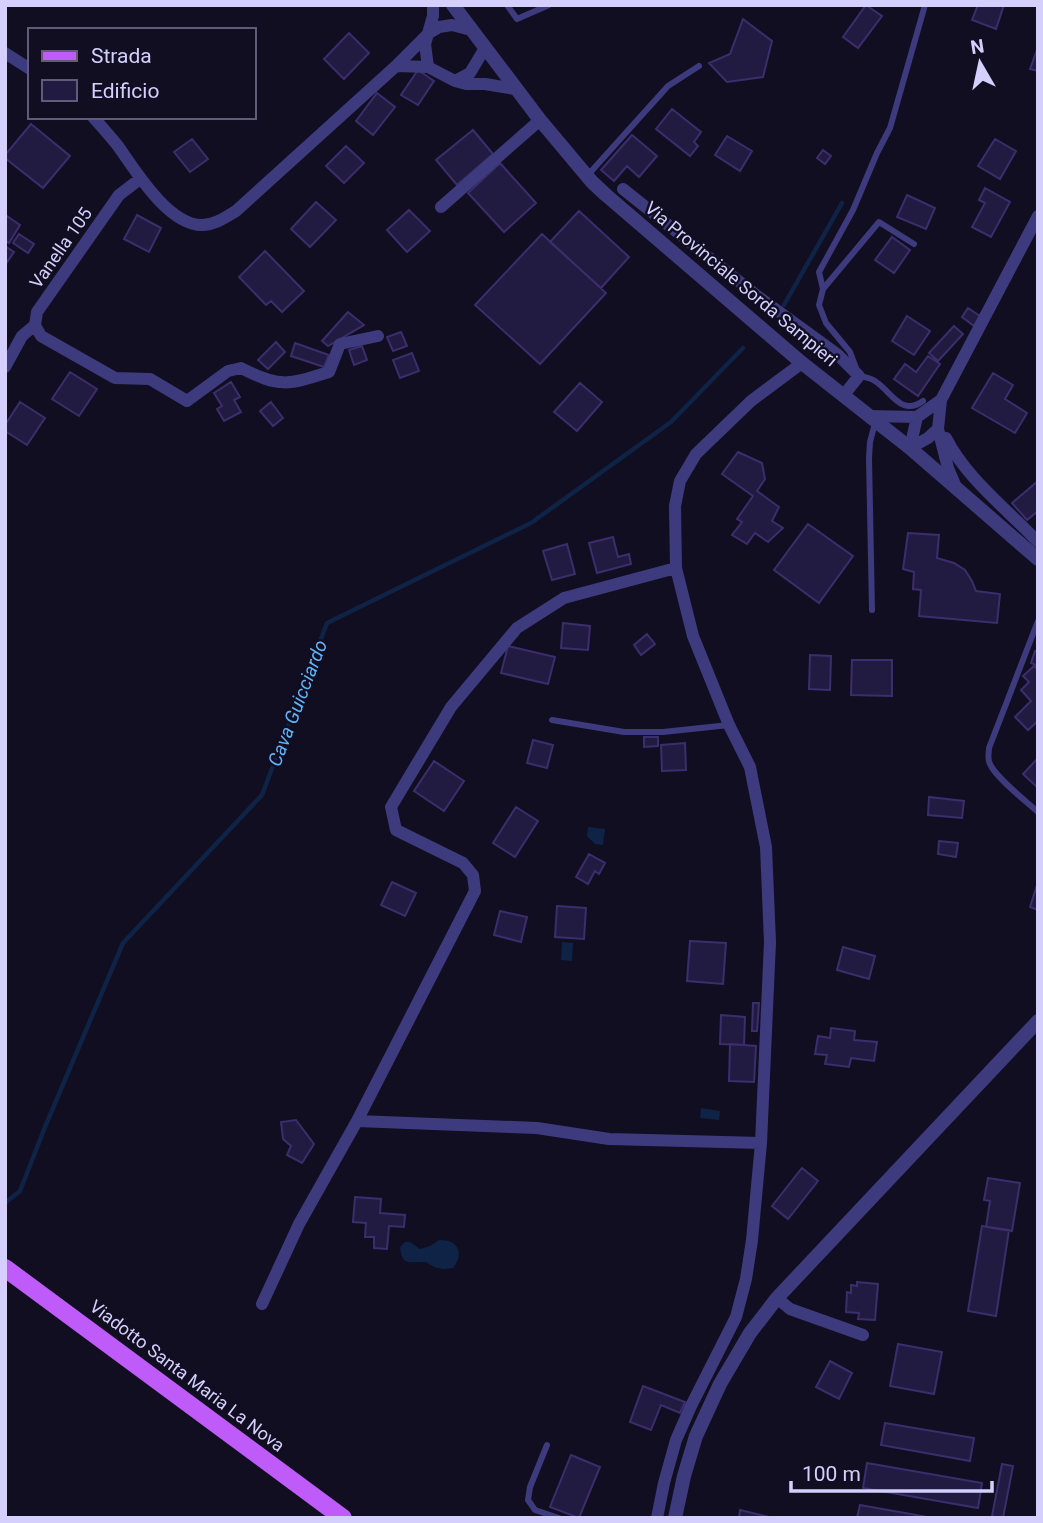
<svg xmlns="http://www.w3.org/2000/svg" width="1043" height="1523" viewBox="0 0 1043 1523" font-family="Roboto,sans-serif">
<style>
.water{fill:#0e2345}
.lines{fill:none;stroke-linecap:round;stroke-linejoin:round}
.stream{stroke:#0e2345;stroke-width:4.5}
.building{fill:#221b41;stroke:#3a2e6c;stroke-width:2}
.service{stroke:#3d3b7e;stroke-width:6}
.minor{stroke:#3d3b7e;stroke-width:12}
.tertiary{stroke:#3d3b7e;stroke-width:14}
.primary{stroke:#be5bf9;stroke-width:18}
.labels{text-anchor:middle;stroke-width:5;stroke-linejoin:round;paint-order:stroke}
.street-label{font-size:18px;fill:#d5cffd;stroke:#110e21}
.water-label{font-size:19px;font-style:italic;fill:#61b3f9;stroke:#110e21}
</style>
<rect width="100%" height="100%" fill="#110e21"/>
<path class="water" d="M588,827L605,829L603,845L595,844L587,836Z
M562,942L573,943L572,961L561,960Z
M701,1108L720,1111L719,1120L700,1118Z
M439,1240C458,1239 465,1253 453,1268C442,1270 436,1269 426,1262C411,1261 402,1268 400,1247L405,1242H410L420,1249L430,1246Z"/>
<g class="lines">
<path class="stream" d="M784,305L842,203
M5,1203L20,1191L45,1127L123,943L262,795L327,623L531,523L671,422L743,348"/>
</g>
<path class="building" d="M866,5L882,16L858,48L843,37Z
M978,5H1004L996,29L972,20Z
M743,19L772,41L763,77L727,82L709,63L730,54Z
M349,33L369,53L344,79L324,59Z
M1038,47V71L1030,69Z
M418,70L434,81L418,105L401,95Z
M377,93L395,107L373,135L356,121Z
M672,109L701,132L694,142L698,146L690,156L656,129Z
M31,124L70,156L43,188L5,158V155Z
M473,130L493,154L457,185L436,160Z
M632,135L657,156L639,177L627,166L614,181L601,170Z
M727,136L752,151L740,171L715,155Z
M192,139L208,159L190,172L174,152Z
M995,139L1016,151L1000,179L978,166Z
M346,146L364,163L344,183L326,166Z
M823,150L831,156L825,164L817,158Z
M500,163L536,203L504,232L468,193Z
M985,188L1010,202L991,237L972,227L985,203L979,200Z
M907,195L935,208L926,229L897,217Z
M316,202L336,220L310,247L291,229Z
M409,210L430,231L407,252L387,230Z
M579,211L629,257L601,288L550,242Z
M137,215L161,228L149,252L124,239Z
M7,216L20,225L9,243L5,240V219Z
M19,234L34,244L28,253L13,243Z
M542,234L606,293L540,364L475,305Z
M892,237L910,250L894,273L875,260Z
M5,246L14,252L5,265Z
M265,251L304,291L282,312L271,301L266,305L239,277Z
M968,308L980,316L974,326L962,317Z
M348,312L364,325L328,346L322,341Z
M907,316L930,331L914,355L892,341Z
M954,326L963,334L938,361L929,353Z
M401,332L407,346L393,351L387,337Z
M276,342L285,352L268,369L258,360Z
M295,343L329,355L324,367L291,356Z
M362,346L367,360L354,365L349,350Z
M412,353L419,371L400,378L393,360Z
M928,356L940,364L918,396L894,379L905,364L916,372Z
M70,372L97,389L79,416L52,399Z
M993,373L1013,385L1005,399L1027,413L1015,433L972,408Z
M231,382L240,397L234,400L241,412L224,421L217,409L222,406L214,393Z
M580,383L602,402L577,431L554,412Z
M20,402L45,418L27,445L5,431V425Z
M271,402L283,418L273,426L260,411Z
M738,452L762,463L765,479L757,491L779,507L772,521L783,528L768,542L755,533L747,544L732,535L742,522L737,519L753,496L722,474Z
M1038,481V511L1027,520L1012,503Z
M808,524L853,556L819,603L774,570Z
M908,533L939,535L937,558L954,563L965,570L972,581L976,591L1000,594L997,623L919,616L921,590L913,589L914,572L903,569Z
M613,537L618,557L629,554L631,564L597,573L589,543Z
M567,544L575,574L552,580L543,551Z
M563,623L590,626L588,650L561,648Z
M647,634L655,644L641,655L634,645Z
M508,646L555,657L548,684L501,673Z
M1035,651L1038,652V666L1031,663Z
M810,655L831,656L830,690L809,689Z
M852,660H892V696L851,695Z
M1034,666L1038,670V721L1028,730L1015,717L1031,701L1021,690L1029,682L1023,676Z
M644,737H658V746L644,747Z
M533,740L553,745L547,768L527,763Z
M685,743L686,770L662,771L661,745Z
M1038,758V788L1023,774Z
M434,761L464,781L444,811L414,791Z
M929,797L964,801L962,818L928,815Z
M516,807L538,821L515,857L493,843Z
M939,841L958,843L956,857L938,854Z
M589,854L605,863L599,874L595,871L588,884L576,877Z
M392,882L416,893L405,916L381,905Z
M1038,882V910L1030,907Z
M557,906L586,908L584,939L555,937Z
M500,911L527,917L521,942L494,935Z
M690,941L726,943L723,984L687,981Z
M843,947L875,956L869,979L837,970Z
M753,1003H759L757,1031H752Z
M721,1015L745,1017L744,1045L720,1044Z
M831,1028L855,1031L854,1040L877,1042L874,1061L851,1058L849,1067L825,1064L827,1055L815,1054L818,1036L830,1038Z
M730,1044L756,1046L754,1082L729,1081Z
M296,1120L314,1144L302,1163L287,1155L291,1146L283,1139L281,1122Z
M802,1168L818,1181L788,1219L772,1206Z
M988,1178L1020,1183L1012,1231L986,1227L990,1201L984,1200Z
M355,1197L381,1199L380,1213L405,1215L404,1227L389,1226L387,1249L374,1248V1237H365L366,1223L353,1222Z
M982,1226L1009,1230L996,1316L968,1311Z
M857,1282L878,1284L875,1320L858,1319L859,1313L846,1312L847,1292L851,1293V1285L857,1286Z
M898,1344L942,1352L934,1394L890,1386Z
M830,1361L852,1373L839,1399L816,1387Z
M643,1386L685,1402L680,1413L661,1405L651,1430L630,1422Z
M885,1423L974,1438L970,1461L881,1445Z
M571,1455L600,1467L579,1518L550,1507Z
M867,1463L982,1483L978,1508L863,1488Z
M1002,1464L1013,1466L1003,1518H999L992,1516Z
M860,1505L933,1518H857Z
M740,1510L769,1517V1518H739Z"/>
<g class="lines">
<path class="service" d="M507,5L517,19L549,5
M587,176L668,86L699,66
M914,244L879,222L823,289L819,305L826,323L850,352L859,376C864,377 871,378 875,381C891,391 901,417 923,401
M823,289L819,272L853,210L877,153L890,128L925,5
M872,610L869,458L870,442L875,423
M1038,621L989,748C989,753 987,759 990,764C996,778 1026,801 1038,812
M552,720L624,732H663L729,725
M547,1445L530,1487L528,1500L535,1510L559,1518"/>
<path class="minor" d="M5,53L30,69
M396,66L428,67L455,81L466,84H485L515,89
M428,67L425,44L433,16V5
M455,81L470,73L485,48
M93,117C102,127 110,136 118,146C135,170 168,225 202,225C215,225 226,217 236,211L396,66L429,33L439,27L452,25L471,30
M140,179L119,195L37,312L35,325L41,336L115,378L150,379L187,401L228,371L241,368C280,388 288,385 329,372L340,344L378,336
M623,189L756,295L837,354L859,376L843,396
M441,207L540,120
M5,367L22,336L35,325
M868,416L917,417L941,400
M946,438C966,478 1007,509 1038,542
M910,448L928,438L938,429
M910,448L917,417
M956,487L948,468L938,429L941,400L1038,216
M357,1121L537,1128L609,1139L761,1143
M777,1298L790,1309L863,1335
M262,1304L299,1224L357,1121L475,891L473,875L463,863L396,830L391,807L451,707L517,628L564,598L676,568
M657,1518L664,1483L676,1440L691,1406L736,1317L746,1279L752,1240L761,1143L770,942L766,847L750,767L729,725L693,636L676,568L675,506L680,481L696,454L751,401L802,363"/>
<path class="tertiary" d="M453,5L540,120L592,182L606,195L802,363L910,448L1038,559
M675,1518L684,1476L696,1436L720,1384L750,1333L777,1298L1038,1021"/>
<path class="primary" d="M5,1268L343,1518"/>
</g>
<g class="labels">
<g class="street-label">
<text transform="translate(61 248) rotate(-55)" y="6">Vanella 105</text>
<text transform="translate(741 284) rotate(40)" y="6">Via Provinciale Sorda Sampieri</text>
<text transform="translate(187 1376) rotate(37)" y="6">Viadotto Santa Maria La Nova</text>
</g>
<g class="water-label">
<text transform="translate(297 703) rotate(-69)" y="7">Cava Guicciardo</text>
</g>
</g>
<rect width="1043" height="1523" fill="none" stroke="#d5cffd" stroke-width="14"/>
<rect x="28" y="28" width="228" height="91" fill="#110e21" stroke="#5f5b79" stroke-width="2"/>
<rect x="42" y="51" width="35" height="10" fill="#be5bf9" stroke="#5f5b79" stroke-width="2"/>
<text x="91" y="63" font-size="21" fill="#d5cffd">Strada</text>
<rect x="42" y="80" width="35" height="21" fill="#221b41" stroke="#5f5b79" stroke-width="2"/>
<text x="91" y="98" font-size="21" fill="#d5cffd">Edificio</text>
<g transform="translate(980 63) rotate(351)" stroke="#110e21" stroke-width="5" paint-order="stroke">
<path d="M0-5L12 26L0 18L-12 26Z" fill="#d5cffd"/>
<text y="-10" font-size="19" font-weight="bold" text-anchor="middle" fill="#d5cffd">N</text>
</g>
<path d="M791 1481v10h201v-10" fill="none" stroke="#d5cffd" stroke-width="3.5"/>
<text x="802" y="1481" font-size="21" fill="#d5cffd" stroke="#110e21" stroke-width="5" paint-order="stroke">100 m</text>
</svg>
